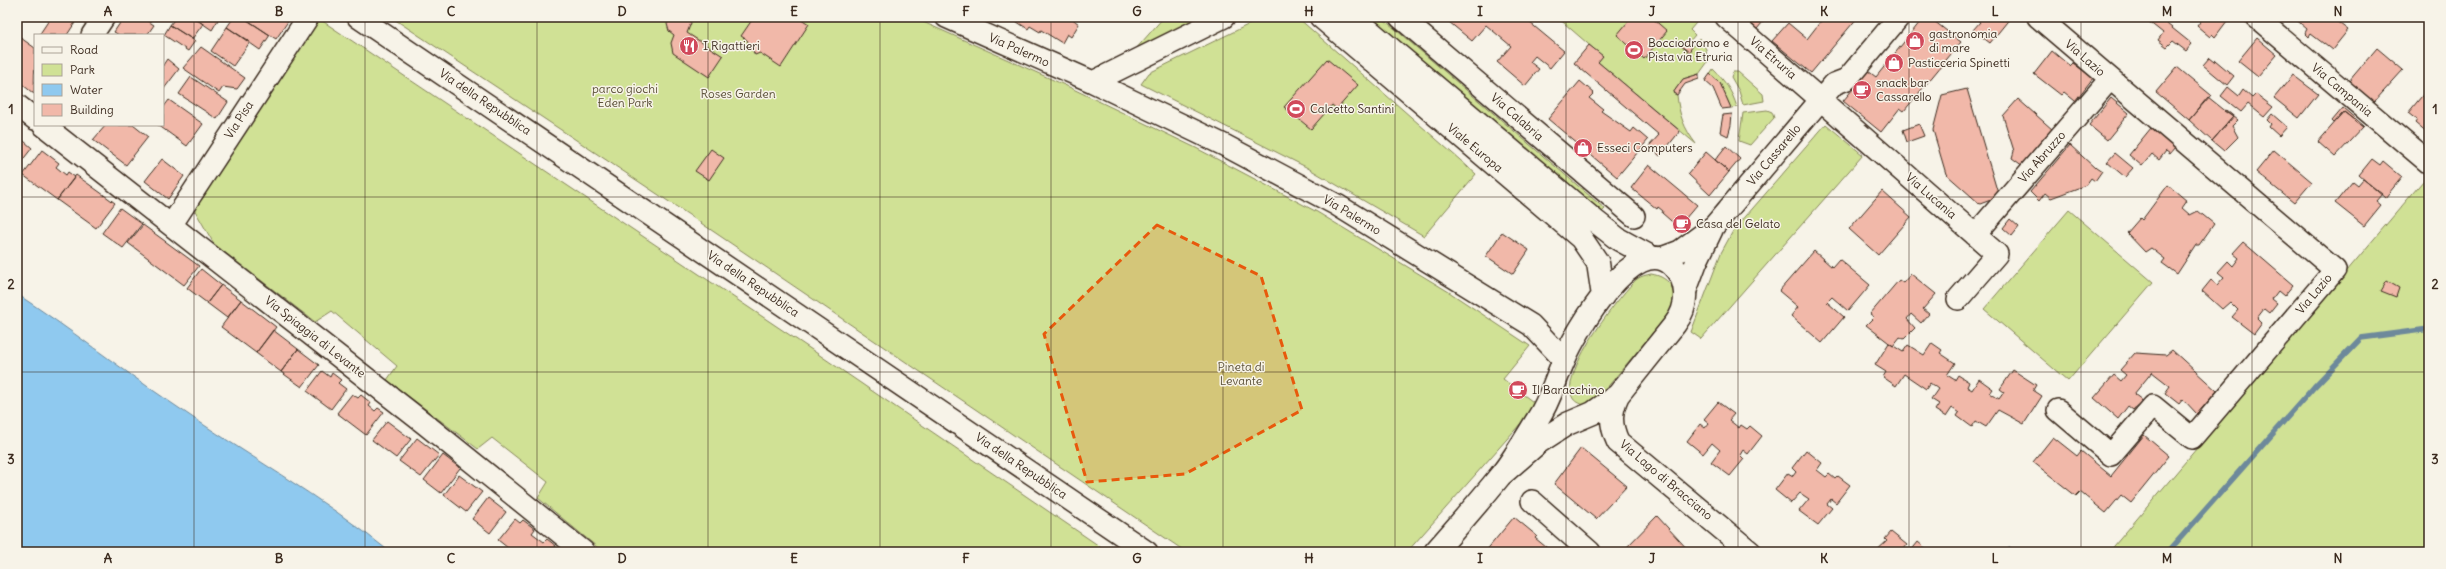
<svg xmlns="http://www.w3.org/2000/svg" width="2446" height="569" viewBox="0 0 2446 569" font-family="Delius,sans-serif">
<style>
.green{fill:#d0e195;stroke:#86865a}
.water{fill:#8fc9ef;stroke:#6d899b}
.lines{fill:none;stroke-linecap:round;stroke-linejoin:round}
.stream{stroke:#6d899b;stroke-width:5.5}
.building{fill:#f1b8a9;stroke:#3b2a1e}
.minor-casing{stroke:#3b2a1e;stroke-width:24}
.major-casing{stroke:#3b2a1e;stroke-width:25}
.minor{stroke:#f7f3e8;stroke-width:21}
.major{stroke:#f7f3e8;stroke-width:22}
.marked{fill:#e8590c;fill-opacity:0.2;stroke:#e8590c;stroke-width:3;stroke-dasharray:8 5;stroke-linejoin:round}
.grid{fill:none;stroke:#3b2a1e;stroke-width:1;stroke-opacity:0.55}
.labels{text-anchor:middle;stroke-width:3;stroke-linejoin:round;paint-order:stroke}
.poi-label{font-size:12px;fill:#3b2a1e;stroke:#f7f3e8;text-anchor:start}
.street-label{font-size:12px;fill:#3b2a1e;stroke:#f7f3e8}
.park-label{font-size:12px;fill:#594f36;stroke:#f7f3e8}
.neatline{fill:none;stroke:#3b2a1e;stroke-width:1.5}
.grid-label{font-size:13px;text-anchor:middle;font-weight:bold;fill:#3b2a1e}
</style>
<rect width="100%" height="100%" fill="#f7f3e8"/>
<filter id="ink" filterUnits="userSpaceOnUse"><feTurbulence type="fractalNoise" baseFrequency=".025" numOctaves="2"/><feDisplacementMap in="SourceGraphic" scale="8" xChannelSelector="R" yChannelSelector="G"/><feConvolveMatrix kernelMatrix="1 2 1 2 8 2 1 2 1" color-interpolation-filters="sRGB"/></filter>
<g filter="url(#ink)">
<path class="green" d="M391,17H912L1069,87L1196,148L1317,212L1449,292L1530,346L1503,379L1537,405L1407,552H1186L692,217Z
M1164,17H1201L1134,51Z
M1264,17H1297L1476,174L1424,236L1306,167L1141,84L1149,73Z
M1371,17H1381L1605,209L1601,213Z
M1557,17H1701L1690,30L1695,35L1689,42L1693,46L1699,38L1706,49L1707,63L1699,74L1683,79L1673,93L1677,95C1679,115 1684,128 1696,144L1598,62L1602,56Z
M318,18L818,354L1108,552H603L538,498L548,482L492,438L478,449L387,380L397,366L332,311L315,322L214,244L194,209Z
M1713,69C1725,81 1732,91 1737,107L1731,108L1720,83L1710,74Z
M1733,72H1738L1763,94L1764,101L1743,105L1739,91L1731,77Z
M1767,110L1772,112L1774,118L1750,145L1739,141L1743,113Z
M1826,124L1863,155L1701,339L1691,332L1721,253L1733,231Z
M2429,174V552H2109Z
M2069,210L2153,282L2068,381L1984,309Z
M1651,274C1671,277 1680,293 1670,312L1600,396L1587,405C1535,402 1621,293 1637,279C1641,276 1646,275 1651,274Z"/>
<path class="water" d="M17,294C69,328 118,367 170,402C243,453 321,496 390,552H17Z"/>
<g class="lines">
<path class="stream" d="M2010,550L2014,552
M2168,552L2314,387L2361,338L2429,329"/>
</g>
<path class="building" d="M51,17H76L78,18L67,35H39Z
M124,17H141L154,25L147,35H119L114,32Z
M176,17H193L203,24L192,39L170,25Z
M193,17H214L218,20L212,30Z
M234,17H243L270,35L260,50L227,27Z
M250,17H291L276,39L247,20Z
M669,17H689L691,23L687,33L723,56L709,77L673,53L671,43L674,35L669,31L667,24Z
M754,17H798L809,24L781,67L760,53L755,55L747,40L741,36Z
M1016,17H1070L1079,24L1071,37L1067,34L1062,43L1041,30L1040,32L1030,26L1028,29L1014,20Z
M1443,17H1523L1564,51L1550,68L1535,56L1530,62L1539,69L1525,86L1497,62L1511,46L1486,25L1472,41Z
M1632,17H1651L1667,31L1644,59L1617,35Z
M1757,17H1767L1757,29L1751,24Z
M1824,17H1858L1811,73L1772,41L1788,23L1807,39Z
M1924,17H1929L1961,42L1904,111L1900,108L1881,132L1843,101L1868,71L1876,77Z
M1974,17H2011L1990,43L1973,30L1980,22Z
M2143,17H2164L2167,24L2192,44L2186,51L2173,41L2167,47L2158,40L2163,33Z
M2204,17H2230L2215,37L2212,34L2210,37L2197,26Z
M2293,17H2331L2348,30L2332,50L2311,34L2309,37L2305,33L2307,29Z
M170,25L195,41L188,51L164,35Z
M227,27L250,42L233,66L211,51Z
M18,36L35,48L34,94L17,80Z
M2257,38L2277,55L2258,77L2238,61Z
M1685,41L1692,47L1689,52L1681,46Z
M1589,45L1603,56L1598,62L1680,131L1660,156L1649,146L1659,135L1574,63Z
M201,47L245,78L237,89L223,87L219,93L183,68Z
M2377,48L2403,70L2374,102L2349,81Z
M2052,51L2070,66L2073,63L2093,78L2075,101L2064,92L2061,95L2034,74Z
M2209,58L2214,62L2215,60L2234,76L2227,85L2203,65Z
M167,59L179,69L163,90V65Z
M1327,59L1358,85L1337,109L1332,105L1311,129L1284,107Z
M2177,67L2211,95L2189,120L2156,92Z
M1699,74V79L1685,84L1677,95L1673,93L1683,79Z
M1710,74L1720,83L1731,108L1722,109L1713,88L1705,81Z
M2293,75L2318,94L2299,118L2274,98Z
M191,77L228,102L217,119L179,94Z
M1580,81L1594,93L1589,98L1603,109L1601,111L1631,132L1634,128L1648,140L1617,177L1548,119Z
M2228,87L2239,96L2243,90L2252,98L2256,94L2273,107L2264,117L2248,104L2241,112L2221,96Z
M1967,89L1999,197L1980,204L1946,174L1933,130L1942,95Z
M2426,91L2429,93V135L2415,123L2417,120L2408,113Z
M2208,97L2233,117L2212,141L2189,120Z
M2111,98L2129,113L2107,140L2089,125Z
M2018,99L2053,130L2023,166L2012,158L2014,151L2003,116Z
M169,100L203,124L187,146L158,125H163V108Z
M2343,108L2364,126L2363,127L2344,112L2334,123L2332,121Z
M2226,110L2238,120L2232,126L2238,137L2224,151L2212,141L2233,117L2224,111Z
M2344,112L2363,127L2335,157L2318,142Z
M1732,114L1731,125L1728,136L1720,132L1723,115Z
M2272,114L2287,127L2279,136L2269,127L2271,124L2267,120Z
M1919,124L1924,136L1907,142L1903,130Z
M106,125H133L148,137L126,165L93,140Z
M2151,128L2175,148L2170,154L2166,151L2159,160L2152,154L2142,166L2129,155Z
M17,135L32,148L17,167Z
M2070,145L2095,168L2096,167L2102,171L2095,181L2091,178L2086,185L2051,198L2045,193L2039,201L2030,192Z
M1726,146L1740,159L1729,172L1715,160Z
M711,149L724,158L709,180L695,171Z
M42,150L59,163L56,167L66,175L68,172L75,177L57,200L23,175Z
M2274,150L2312,182L2294,203L2256,172Z
M1706,152L1729,172L1710,195L1688,174Z
M2115,153L2133,168L2125,177L2107,162Z
M162,159L184,176L168,199L145,181Z
M2372,159L2380,165L2383,161L2402,177L2385,198L2359,175Z
M1649,165L1697,205L1678,227L1662,213L1663,211L1658,207L1657,209L1631,188Z
M76,175L115,203L96,228L57,200Z
M2363,179L2382,194L2376,201L2381,205L2364,226L2335,203L2353,181L2358,185Z
M2168,185L2187,201L2182,208L2190,215L2198,211L2214,224L2199,245H2196L2177,274L2162,263L2165,259L2151,248L2145,252L2127,233L2140,218L2142,220Z
M1882,191L1911,217L1878,255L1849,229Z
M120,208L142,224L123,248L102,233Z
M2010,219L2019,227L2012,236L2003,228Z
M143,225L199,266L184,285L128,243Z
M1502,232L1529,250L1513,274L1486,256Z
M2243,242L2293,285L2284,296L2278,291L2272,299L2277,303L2269,313L2264,309L2257,318L2262,323L2254,334L2232,317L2238,310L2230,302L2222,309L2202,291L2211,280L2217,285L2224,277L2218,272L2228,261L2233,266L2239,258L2233,253Z
M1814,251L1832,267L1839,259L1870,285L1848,311L1832,297L1827,302L1844,317L1822,343L1791,316L1798,307L1779,291Z
M201,269L221,285L207,303L187,288Z
M1911,274L1936,294L1923,309L1929,314L1921,323L1911,314L1907,319L1915,328L1904,339L1900,337L1893,346L1866,325L1874,317L1870,314L1899,280L1903,283Z
M2387,281L2399,288L2396,297L2381,291Z
M221,285L241,300L227,318L207,303Z
M241,300L276,327L256,353L221,327Z
M273,330L298,349L281,372L256,353Z
M1889,343L1903,352L1908,345L1924,355L1932,343L1942,350L1940,353L1955,363L1947,375L1955,380L1958,375L1969,382L1967,387L1972,390L1979,379L1993,389L1990,393L1999,399L2004,392L2000,389L2013,370L2036,385L2033,390L2042,396L2024,424L1998,410L1986,427L1976,421L1972,427L1957,416L1959,413L1952,408L1946,417L1935,410L1939,404L1931,399L1938,389L1930,383L1926,389L1904,374L1896,386L1883,377L1886,372L1875,365Z
M298,349L319,365L302,387L281,372Z
M2172,350L2217,391L2197,414L2183,399L2179,404L2165,393L2170,386L2152,372L2134,394L2142,400L2133,410L2128,406L2118,419L2094,398L2114,375L2121,381L2126,375L2120,370L2135,353L2166,355Z
M322,371L330,377L332,373L341,380L338,383L346,389L331,409L307,391Z
M352,394L358,398L361,395L371,403L369,406L375,411L378,408L384,412L366,435L337,413Z
M1718,402L1734,414L1729,420L1739,428L1741,425L1747,429L1750,426L1762,436L1748,454L1743,450L1740,455L1744,459L1730,476L1711,462L1720,450L1712,443L1703,454L1687,441L1700,424L1705,428L1709,423L1704,419Z
M387,421L411,439L396,458L372,440Z
M2144,435L2169,456L2131,503L2121,495L2106,513L2080,492L2076,496L2033,462L2053,437L2077,456L2081,451L2111,476Z
M417,438L439,455L421,477L399,461Z
M1581,448L1627,486L1596,519L1554,484Z
M1806,450L1822,463L1817,470L1826,477L1829,474L1835,479L1838,476L1850,485L1836,503L1831,499L1827,504L1832,508L1818,525L1799,511L1809,499L1800,493L1791,503L1775,490L1788,473L1793,476L1796,472L1792,468Z
M443,455L460,468L441,493L424,480Z
M459,475L482,492L466,512L444,495Z
M488,498L506,512L490,533L472,519Z
M1657,516L1690,552H1628L1625,549Z
M1514,517L1537,536L1535,538L1552,552H1485Z
M515,519L520,523L523,520L535,529L532,533L544,542L547,539L556,546L552,552H513L498,540Z
M1891,532L1907,545L1904,549L1909,552H1875L1887,541L1885,539Z
M1918,542L1930,552H1910Z"/>
<g class="lines">
<g class="minor-casing">
<path id="minor" d="M358,17L1147,552
M946,17L1093,82L1226,146L1337,205L1531,325L1564,360
M1400,17L1634,216
M1726,17L1997,254L1958,299
M2038,17L2335,270L2192,438L2153,406L2111,455L2058,410
M2256,17L2429,163
M92,35L104,17
M1093,82L1224,17
M17,105L35,119
M43,125L425,424L584,552
M172,224L308,17
M1975,235L2110,79
M1661,258L1680,251L1714,226L1834,84L1847,79L1899,17
M1686,290L1696,263L1712,230
M1532,501L1590,552"/>
</g>
<g class="major-casing">
<path id="major" d="M1321,17L1581,238L1598,263L1603,296
M1353,17L1595,221L1618,239L1651,257
M1618,395C1610,412 1610,425 1618,442L1750,552
M1435,552C1457,527 1479,502 1500,476C1514,459 1525,439 1537,420C1550,401 1555,380 1564,360C1575,333 1635,230 1672,265C1689,281 1689,306 1675,324L1618,395L1593,413L1567,424L1539,442L1501,475"/>
</g>
<use href="#minor" class="minor"/>
<use href="#major" class="major"/>
</g>
</g>
<path class="marked" d="M1157,225L1261,276L1302,410L1185,474L1087,482L1044,334Z"/>
<path class="grid" d="M194,17V552M365,17V552M537,17V552M708,17V552M880,17V552M1051,17V552M1223,17V552M1395,17V552M1566,17V552M1738,17V552M1909,17V552M2081,17V552M2252,17V552M17,197H2429M17,372H2429"/>
<defs>
<g id="shop-disc" transform="scale(1)"><circle r="9.5" fill="#d1495b" stroke="#f7f3e8"/><path d="M-5-2.5h2.3a2.7 3.5 0 0 1 5.4 0H5L5.5 6h-11ZM-1.5-2.5h3a1.5 2.3 0 0 0-3 0Z" fill="#fff"/></g>
<g id="restaurant-disc" transform="scale(1)"><circle r="9.5" fill="#d1495b" stroke="#f7f3e8"/><path d="M-5-6h1v4h1v-4h1v4h1v-4h1v5L-1.5 .5V6h-2V.5L-5-1ZM5-6V6H3V1.5H1.5Q1.5-4 5-6Z" fill="#fff"/></g>
<g id="stadium-disc" transform="scale(1)"><circle r="9.5" fill="#d1495b" stroke="#f7f3e8"/><path d="M0-5a6.5 5 0 1 0 0 10a6.5 5 0 1 0 0-10ZM-3.5-1.8h7v3.6h-7Z" fill="#fff"/></g>
<g id="cafe-disc" transform="scale(1)"><circle r="9.5" fill="#d1495b" stroke="#f7f3e8"/><path d="M-5.5-4.5H6V0H3Q3 3.5 0 3.5H-2.5Q-5.5 3.5-5.5 0ZM3-3.2v2h1.7v-2ZM-6 4.5H4V6H-6Z" fill="#fff"/></g>
</defs>
<g fill-rule="evenodd">
<use href="#shop-disc" x="1915" y="41"/>
<use href="#restaurant-disc" x="689" y="46"/>
<use href="#stadium-disc" x="1634" y="50"/>
<use href="#shop-disc" x="1894" y="63"/>
<use href="#cafe-disc" x="1862" y="90"/>
<use href="#stadium-disc" x="1296" y="109"/>
<use href="#shop-disc" x="1583" y="148"/>
<use href="#cafe-disc" x="1682" y="224"/>
<use href="#cafe-disc" x="1518" y="390"/>
</g>
<g class="labels">
<g class="poi-label">
<text x="1929" y="38">gastronomia<tspan x="1929" dy="14">di mare</tspan></text>
<text x="1648" y="47">Bocciodromo e<tspan x="1648" dy="14">Pista via Etruria</tspan></text>
<text x="703" y="50">I Rigattieri</text>
<text x="1908" y="67">Pasticceria Spinetti</text>
<text x="1876" y="87">snack bar<tspan x="1876" dy="14">Cassarello</tspan></text>
<text x="1310" y="113">Calcetto Santini</text>
<text x="1597" y="152">Esseci Computers</text>
<text x="1696" y="228">Casa del Gelato</text>
<text x="1532" y="394">Il Baracchino</text>
</g>
<g class="street-label">
<text transform="translate(1019 50) rotate(24)" y="4">Via Palermo</text>
<text transform="translate(1773 58) rotate(41)" y="4">Via Etruria</text>
<text transform="translate(2085 58) rotate(41)" y="4">Via Lazio</text>
<text transform="translate(2342 90) rotate(40)" y="4">Via Campania</text>
<text transform="translate(485 102) rotate(34)" y="4">Via della Repubblica</text>
<text transform="translate(1517 117) rotate(41)" y="4">Via Calabria</text>
<text transform="translate(239 120) rotate(-57)" y="4">Via Pisa</text>
<text transform="translate(1475 148) rotate(40)" y="4">Viale Europa</text>
<text transform="translate(1774 155) rotate(-50)" y="4">Via Cassarello</text>
<text transform="translate(2042 157) rotate(-49)" y="4">Via Abruzzo</text>
<text transform="translate(1931 196) rotate(41)" y="4">Via Lucania</text>
<text transform="translate(1352 215) rotate(31)" y="4">Via Palermo</text>
<text transform="translate(753 284) rotate(34)" y="4">Via della Repubblica</text>
<text transform="translate(2314 294) rotate(-50)" y="4">Via Lazio</text>
<text transform="translate(315 337) rotate(38)" y="4">Via Spiaggia di Levante</text>
<text transform="translate(1021 466) rotate(34)" y="4">Via della Repubblica</text>
<text transform="translate(1666 480) rotate(40)" y="4">Via Lago di Bracciano</text>
</g>
<g class="park-label">
<text x="625" y="93">parco giochi<tspan x="625" dy="14">Eden Park</tspan></text>
<text x="738" y="98">Roses Garden</text>
<text x="1241" y="371">Pineta di<tspan x="1241" dy="14">Levante</tspan></text>
</g>
</g>
<rect width="2446" height="569" fill="none" stroke="#f7f3e8" stroke-width="44"/>
<rect x="34" y="34" width="130" height="92" fill="#f7f3e8" stroke="#aca397"/>
<rect x="42" y="47" width="20" height="6" fill="#f7f3e8" stroke="#aca397"/>
<text x="70" y="54" font-size="12" fill="#3b2a1e">Road</text>
<rect x="42" y="64" width="20" height="12" fill="#d0e195" stroke="#aca397"/>
<text x="70" y="74" font-size="12" fill="#3b2a1e">Park</text>
<rect x="42" y="84" width="20" height="12" fill="#8fc9ef" stroke="#aca397"/>
<text x="70" y="94" font-size="12" fill="#3b2a1e">Water</text>
<rect x="42" y="104" width="20" height="12" fill="#f1b8a9" stroke="#aca397"/>
<text x="70" y="114" font-size="12" fill="#3b2a1e">Building</text>
<rect x="22" y="22" width="2402" height="525" class="neatline"/>
<g class="grid-label">
<text x="108" y="16">A</text>
<text x="279" y="16">B</text>
<text x="451" y="16">C</text>
<text x="622" y="16">D</text>
<text x="794" y="16">E</text>
<text x="966" y="16">F</text>
<text x="1137" y="16">G</text>
<text x="1309" y="16">H</text>
<text x="1480" y="16">I</text>
<text x="1652" y="16">J</text>
<text x="1824" y="16">K</text>
<text x="1995" y="16">L</text>
<text x="2167" y="16">M</text>
<text x="2338" y="16">N</text>
<text x="11" y="114">1</text>
<text x="2435" y="114">1</text>
<text x="11" y="289">2</text>
<text x="2435" y="289">2</text>
<text x="11" y="464">3</text>
<text x="2435" y="464">3</text>
<text x="108" y="563">A</text>
<text x="279" y="563">B</text>
<text x="451" y="563">C</text>
<text x="622" y="563">D</text>
<text x="794" y="563">E</text>
<text x="966" y="563">F</text>
<text x="1137" y="563">G</text>
<text x="1309" y="563">H</text>
<text x="1480" y="563">I</text>
<text x="1652" y="563">J</text>
<text x="1824" y="563">K</text>
<text x="1995" y="563">L</text>
<text x="2167" y="563">M</text>
<text x="2338" y="563">N</text>
</g>
</svg>
